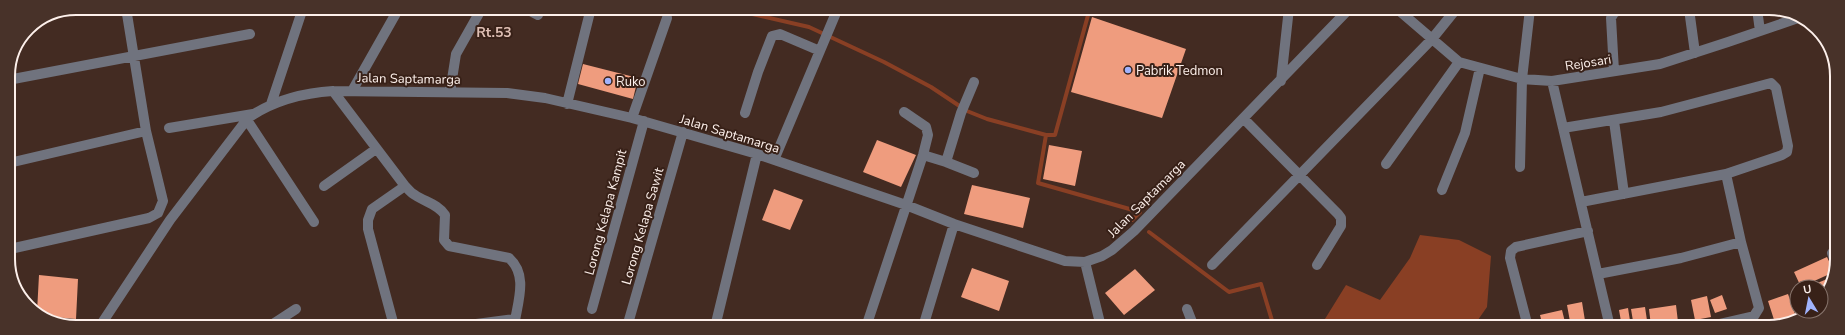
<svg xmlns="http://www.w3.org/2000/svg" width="1845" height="335" viewBox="0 0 1845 335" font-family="'Nunito Sans',sans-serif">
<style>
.water{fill:#893f24}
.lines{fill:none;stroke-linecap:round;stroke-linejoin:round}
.stream{stroke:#893f24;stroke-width:4}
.building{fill:#ef9c7e}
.minor{stroke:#70737e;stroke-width:10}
.poi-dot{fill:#a0b3fd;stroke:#382118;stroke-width:1.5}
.labels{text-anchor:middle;stroke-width:4;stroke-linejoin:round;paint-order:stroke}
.street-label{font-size:13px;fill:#fdf0eb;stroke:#382118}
.poi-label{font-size:13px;fill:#fdf0eb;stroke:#382118;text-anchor:start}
.neighbourhood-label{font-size:14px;font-weight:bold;fill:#dfbfb4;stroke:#382118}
.rim{fill:none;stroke:#fdf0eb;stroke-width:2}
</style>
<rect width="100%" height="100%" fill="#432b22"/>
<path class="water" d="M1420,235L1459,240L1491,256L1487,307L1473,327H1431L1417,324L1402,327H1320L1346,285L1380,300L1410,258Z"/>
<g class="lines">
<path class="stream" d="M726,8L809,27L884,62L931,87L967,111L987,119L1046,135L1038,183L1140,212L1132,220
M543,13L544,8
M1046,135H1055L1090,8
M1149,232L1229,292L1261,284L1274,327"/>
</g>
<path class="building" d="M1092,17L1186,49L1162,118L1071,92Z
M583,64L638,78L633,99L578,84Z
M877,140L916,155L901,187L863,172Z
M1049,145L1082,151L1075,186L1043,179Z
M972,185L1030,198L1023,228L964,214Z
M774,189L803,200L790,230L762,220Z
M1827,257L1834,272L1801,287L1794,272Z
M972,268L1009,281L999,311L961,297Z
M1135,269L1155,290L1124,315L1105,293Z
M39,275L78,279L76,319L44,316L37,312Z
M1832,277L1821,297V287H1817L1815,284Z
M1788,294L1796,317L1776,326L1768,301Z
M1722,295L1727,309L1715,313L1710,300Z
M1707,296L1711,317L1695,320L1691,300Z
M1582,302L1586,327H1571L1567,305Z
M1676,305L1678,322L1651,326L1649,309Z
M1645,307L1648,327H1634L1631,309Z
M1628,308L1631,327H1622L1619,310Z
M1562,310L1565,322L1543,327L1540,315Z"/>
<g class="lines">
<path class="minor" d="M525,8L538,15
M1396,8L1459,62L1522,79L1552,81L1660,64L1728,42L1798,18
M1689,9L1695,53
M1757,9L1760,31
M1614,71L1611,18L1614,13L1621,9
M8,80L250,34
M1281,81L1289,8
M1552,81L1610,327
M333,91L405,186L372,209L368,220V229L394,326
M352,91L399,8
M450,92L456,54L482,8
M271,104L303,8
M567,104L591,8
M745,113L758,72L772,36L780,34L820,51
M632,118L667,18
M1244,119L1338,214L1341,218V226L1317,265
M247,120L314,222
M1614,121L1624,194
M169,128L253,114
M1563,128L1661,112L1771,83L1776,88L1788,146L1787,152L1782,155L1726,174
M923,155L946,162L974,173
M774,160L838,8
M946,162L961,113L974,82
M9,163L146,131
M1386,164L1459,62
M1520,167L1522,79L1530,9
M324,186L376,149
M405,186C408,189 411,193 415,195C425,202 438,204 445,215L444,240L449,246L509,258C529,276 517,303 514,327
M1442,190L1465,133L1480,68
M1581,202L1726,174L1741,242L1759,308L1754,316L1706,327
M10,249L149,218L158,213L163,201L146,131L126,8
M1832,253L1836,264
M1085,262L1101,327
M1212,265L1432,39L1457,8
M1598,274L1681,258L1741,242
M592,309L644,121
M1187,309L1194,327
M100,326L170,220L248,118C274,100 302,93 333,91L507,93L545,98L632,118L757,154L906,205L954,224L1065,261L1085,262L1102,256L1112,250L1134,231L1350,8
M270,326L296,309
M461,326L515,319
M627,327L683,132
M715,327L757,154
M866,327L923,155L928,135L926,127L904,112
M923,327L954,224
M1528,327L1510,258L1511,251L1516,247L1588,231"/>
</g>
<g class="poi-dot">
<circle cx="1128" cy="70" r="4"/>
<circle cx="608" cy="81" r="4"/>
</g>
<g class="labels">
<g class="street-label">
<text transform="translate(1588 62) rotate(-9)" y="5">Rejosari</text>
<text transform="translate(409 78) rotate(1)" y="5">Jalan Saptamarga</text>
<text transform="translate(730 133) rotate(17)" y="5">Jalan Saptamarga</text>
<text transform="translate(1146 198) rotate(-45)" y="5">Jalan Saptamarga</text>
<text transform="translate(605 212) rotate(-75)" y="5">Lorong Kelapa Kampit</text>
<text transform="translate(642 226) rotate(-74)" y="5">Lorong Kelapa Sawit</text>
</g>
<g class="poi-label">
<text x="1136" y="75">Pabrik Tedmon</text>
<text x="616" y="86">Ruko</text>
</g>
<g class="neighbourhood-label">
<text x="494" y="37">Rt.53</text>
</g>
</g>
<path d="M0 0H1845V335H0ZM76 15H1769A61 61 0 0 1 1830 76V259A61 61 0 0 1 1769 320H76A61 61 0 0 1 15 259V76A61 61 0 0 1 76 15Z" fill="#483229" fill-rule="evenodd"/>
<path class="rim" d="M76 15H1769A61 61 0 0 1 1830 76V259A61 61 0 0 1 1769 320H76A61 61 0 0 1 15 259V76A61 61 0 0 1 76 15Z"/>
<g transform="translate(1809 299) rotate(350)"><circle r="19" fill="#382118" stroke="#87746c"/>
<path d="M0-3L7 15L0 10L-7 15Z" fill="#a0b3fd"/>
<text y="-6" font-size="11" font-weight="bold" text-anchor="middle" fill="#fdf0eb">U</text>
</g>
</svg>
